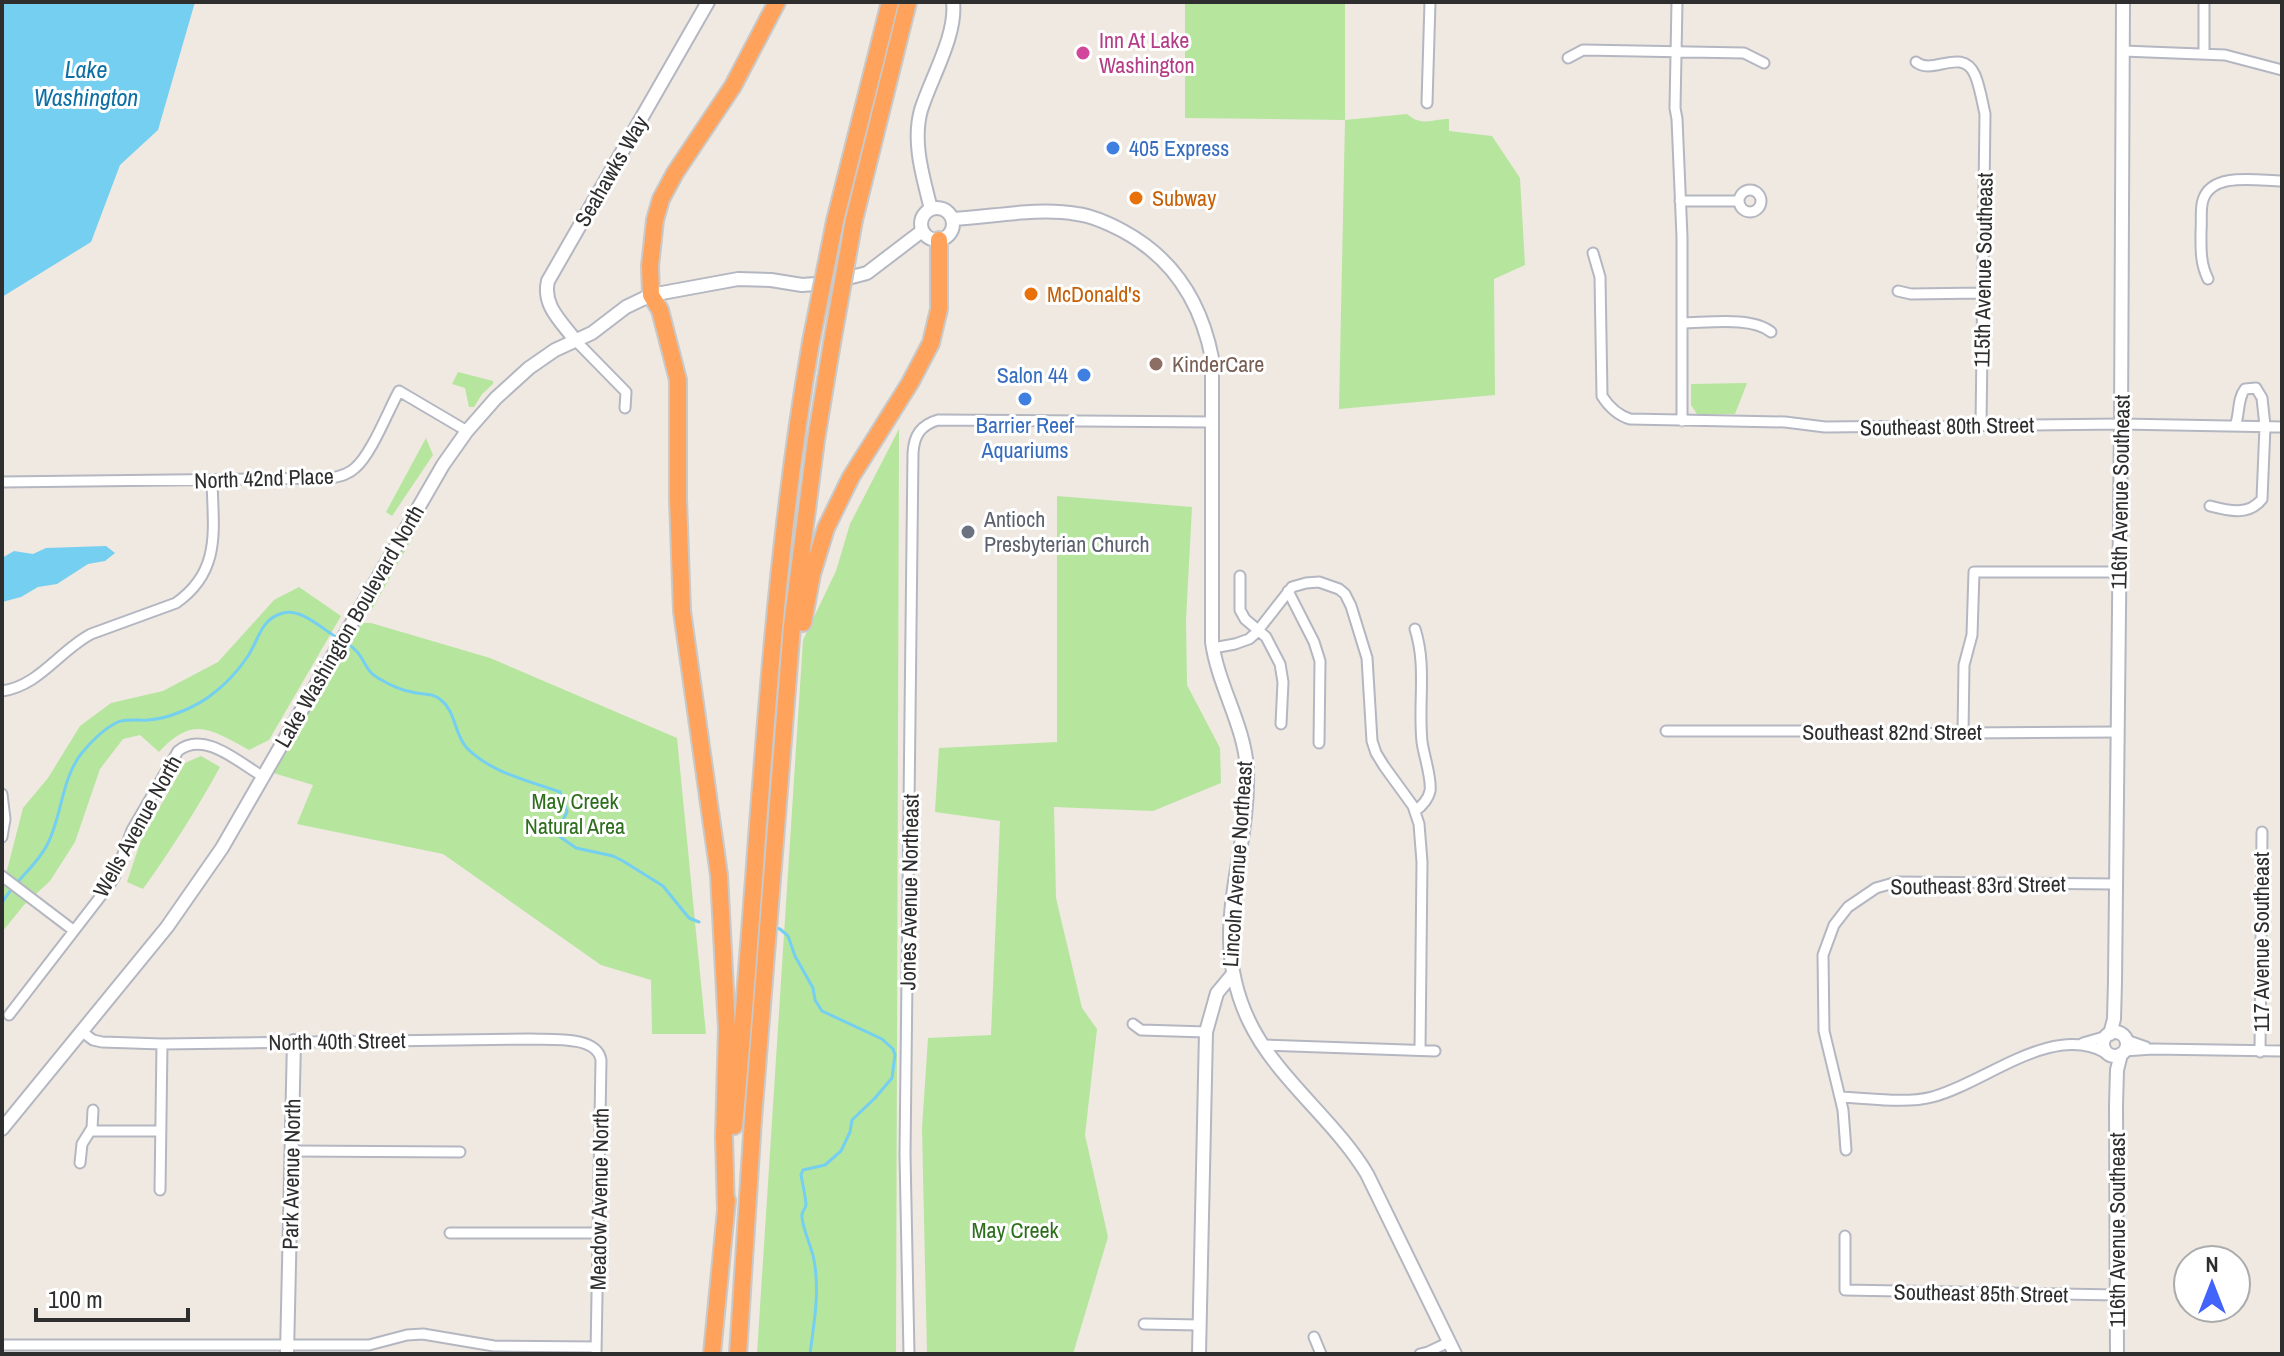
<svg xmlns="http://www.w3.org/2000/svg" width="2284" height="1356" viewBox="0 0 2284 1356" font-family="'Archivo Narrow',sans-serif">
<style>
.green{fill:#b6e59e}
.water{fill:#75cff0}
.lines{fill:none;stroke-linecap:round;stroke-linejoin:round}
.stream{stroke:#75cff0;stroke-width:3}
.street-casing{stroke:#b4b7c1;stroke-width:13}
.secondary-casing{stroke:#b4b7c1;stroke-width:16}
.highway-casing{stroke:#c9c9c9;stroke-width:20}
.street{stroke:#fff;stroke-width:9}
.secondary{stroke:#fff;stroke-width:12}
.highway{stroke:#ffa35c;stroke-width:16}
.highway-bridge-casing{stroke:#c9c9c9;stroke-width:20;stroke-linecap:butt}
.highway-bridge{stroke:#ffa35c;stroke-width:16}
.hotel-dot{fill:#d1479c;stroke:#fff;stroke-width:3}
.shop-dot{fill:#3f7fe0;stroke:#fff;stroke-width:3}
.food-dot{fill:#e8710a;stroke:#fff;stroke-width:3}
.education-dot{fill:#8d6e63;stroke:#fff;stroke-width:3}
.worship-dot{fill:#6b7280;stroke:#fff;stroke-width:3}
.labels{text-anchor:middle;stroke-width:6;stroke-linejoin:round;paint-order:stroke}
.hotel-label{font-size:22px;fill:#b23c85;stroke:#fff;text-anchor:start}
.shop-label{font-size:22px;fill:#366cbe;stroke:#fff;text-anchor:start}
.street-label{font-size:22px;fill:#2e2e2e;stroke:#fff}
.food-label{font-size:22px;fill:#c56008;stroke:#fff;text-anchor:start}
.education-label{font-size:22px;fill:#785e54;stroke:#fff;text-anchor:start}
.worship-label{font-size:22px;fill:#5b616d;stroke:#fff;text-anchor:start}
.park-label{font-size:22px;fill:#2c6e1b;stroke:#fff}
.water-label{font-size:24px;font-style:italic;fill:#0d6fa3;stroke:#fff}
</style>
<rect width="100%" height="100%" fill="#efe9e1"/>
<path class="green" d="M1185,2H1345V120L1407,114C1422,127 1431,119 1449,119V131L1492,136L1520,178L1525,265L1494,279L1495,395L1339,409L1345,120L1185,118Z
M458,372L493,381V384L482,394L474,407H469L465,388L452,384Z
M1747,383L1735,414H1697L1691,405V384Z
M899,429L896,1354H757L803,640L836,571L850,524Z
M426,438L433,455L392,516L386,512Z
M1057,496L1192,507L1186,620L1187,685L1220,748L1221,783L1153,811L1054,807L1056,898L1082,1008L1097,1029L1085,1135L1108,1237L1073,1354H927L922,1128L928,1038L991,1035L1000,821L935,812L939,748L1057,742Z
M425,514H426L372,609L370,604Z
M299,587L341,616L269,740L249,750C210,729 193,715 159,752L140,735L123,739L100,769L75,842L50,881L24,905L2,932V882L5,878L23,808L48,778L80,726L111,703L163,691L218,662L274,600Z
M357,623H371L490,658L677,738L706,1034H652L651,980L601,965L443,854L297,824L313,785L270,772Z
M201,756L220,767C197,809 171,850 143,889L127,882L141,840L185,763Z"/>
<path class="water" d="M2,2H195L158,130L120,165L91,242L2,297Z
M106,546L115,553L105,561L88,564L57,584L38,587L21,597L2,602V558L14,551L33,554L46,548Z"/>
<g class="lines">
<path class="stream" d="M346,643C365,653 363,670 378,678C388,684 400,690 412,692C422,695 432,692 441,700C456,712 454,733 466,747C489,772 529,781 560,792L567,812L556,834L576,848L613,856L623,861L663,886L689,918L699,922
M2,903C14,881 36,867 47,845C62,817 61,780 81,754C90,743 105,728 118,722C127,718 139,721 148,720C168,719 195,707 210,696C225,685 238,671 248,656C258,641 261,620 280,614C300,606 322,629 339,639
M772,927L780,929L788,936L795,956L813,988L815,1000L822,1011L882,1039L893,1049L895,1055L892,1078L875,1098L852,1120L850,1132L841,1151L825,1165L803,1170L801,1175C802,1180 806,1201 806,1205C805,1210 801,1212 802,1217C802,1227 812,1248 814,1260C820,1292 814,1322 810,1354"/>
<g class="street-casing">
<path id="street" d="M1677,2L1675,108L1677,119L1682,237V421
M2123,51L2225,55L2282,70
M2204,52V2
M1568,58L1583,50L1744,53L1764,63
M1916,62C1933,76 1962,46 1975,75C1980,87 1982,101 1985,114L1981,425
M1427,103L1430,2
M1739 201a11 11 0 1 1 22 0a11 11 0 1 1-22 0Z
M1680,201H1739
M1593,253L1600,277L1602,396C1609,407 1617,415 1630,419L1785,422L1825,427L2121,424L2282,427
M2208,279C2200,263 2201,248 2201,231C2202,221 2200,209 2203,200C2212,171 2259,181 2282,181
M1898,291L1911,294L1982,293
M1682,323C1706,323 1752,316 1771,332
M575,340L626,392L625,408
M2,482L332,478C341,476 349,474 355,468C371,455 388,411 399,391L467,431
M2210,506C2229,511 2249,516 2262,499L2265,426L2262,398L2256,388L2245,389C2237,399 2240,414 2235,426
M1240,576V610L1245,619L1266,637L1280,664L1283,682L1281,724
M1288,591L1314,642L1320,661L1319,743
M1213,648L1235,644L1249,639L1256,633L1292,587L1306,583L1319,582L1339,589L1345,594L1351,606L1367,658L1372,741L1376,753L1384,766L1413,806L1419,824L1422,862L1420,1050
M2,691C39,686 59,651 91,634L176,603C222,571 213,529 212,480
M1666,731H1806L1827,734L2118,732
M1963,733L1964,665L1972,635L1974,572H2120
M2,794L5,819L2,837
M1415,811C1422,806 1428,800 1430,791C1432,779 1424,756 1422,742C1418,703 1427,666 1415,629
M2,876L73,930
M9,1015L107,888L114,878L132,830L178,751C204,730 238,762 262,776
M1133,1024L1141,1030L1206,1032
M81,1031L93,1040L102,1042L162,1044L530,1039C550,1040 597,1035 601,1060L596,1354
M2126,1040L2146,1047
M2083,1043L2107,1036
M1262,1045L1435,1051
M2124,1051L2153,1049L2282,1051
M2260,1052L2262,832
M1840,1097C1868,1098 1906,1104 1932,1097C1984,1084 2052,1022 2106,1053
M91,1131H161
M1846,1150L1843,1110L1824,1031L1823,955L1834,925L1848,907L1876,888L1897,882L2115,884
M292,1151L460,1152
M80,1163L82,1144L92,1128L93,1110
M160,1190L162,1044
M450,1233H598
M1845,1236V1290L2118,1295
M1144,1324L1200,1325
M1314,1337L1321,1354
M2,1345H369L407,1335L423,1334L494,1346L596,1347
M909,1354L905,1154L913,453C914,435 921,425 938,420L1212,422
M1420,1354L1428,1352L1449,1342"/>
</g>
<g class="secondary-casing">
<path id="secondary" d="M921 224a16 16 0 1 1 32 0a16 16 0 1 1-32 0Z
M931,209C923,177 912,142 921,110C931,78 957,35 953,2
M953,219C993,217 1037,207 1077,214C1093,216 1108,223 1123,231C1173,258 1201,302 1212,358V642C1218,686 1245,726 1247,770C1250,861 1206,931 1249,1021C1276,1078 1334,1119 1367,1174L1455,1354
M575,340C562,322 542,306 548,281L708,2
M2103 1044a12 12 0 1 1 24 0a12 12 0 1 1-24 0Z
M2110,1034L2114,1019L2115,982L2121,424L2123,2
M2,1129L167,927L222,848L443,465L467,431L496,398L529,368L555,350L592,333L626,307L651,295L738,279L771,280L802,285L829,283L867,273L922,231
M287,1354L294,1041
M1199,1354L1206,1032L1217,993L1232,975
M2117,1354L2116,1106L2117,1070L2121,1054"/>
</g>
<g class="highway-casing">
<path id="highway" d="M854,220L908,2
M835,221L890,2
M803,623L812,574L826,528L851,477L910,383L931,343L939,309V240
M734,1126C759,864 766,601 811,342
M726,1211L724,1137L727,1029L719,875L682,611L678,499V380L660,310L651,295L650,266L655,220L661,199L675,173L733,86L777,2
M712,1354L727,1200
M738,1354L753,1119L792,626L816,440L832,343"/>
</g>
<use href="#street" class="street"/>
<use href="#secondary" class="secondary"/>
<use href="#highway" class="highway"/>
<g class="highway-bridge-casing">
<path id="highway-bridge" d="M811,342L835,221
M832,343L854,220"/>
</g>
<use href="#highway-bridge" class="highway-bridge"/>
</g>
<circle class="hotel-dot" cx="1083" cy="53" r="8"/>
<g class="shop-dot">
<circle cx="1113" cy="148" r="8"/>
<circle cx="1084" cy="375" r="8"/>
<circle cx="1025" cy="399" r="8"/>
</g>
<g class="food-dot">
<circle cx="1136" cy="198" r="8"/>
<circle cx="1031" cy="294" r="8"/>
</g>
<circle class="education-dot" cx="1156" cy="364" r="8"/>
<circle class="worship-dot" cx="968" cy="532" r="8"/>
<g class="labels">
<g class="hotel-label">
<text x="1099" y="48">Inn At Lake<tspan x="1099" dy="25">Washington</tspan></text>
</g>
<g class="shop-label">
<text x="1129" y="156">405 Express</text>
<text x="1068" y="383" text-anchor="end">Salon 44</text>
<text x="1025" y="433" text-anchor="middle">Barrier Reef<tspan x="1025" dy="25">Aquariums</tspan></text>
</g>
<g class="street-label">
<text transform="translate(611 171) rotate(-60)" y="8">Seahawks Way</text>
<text transform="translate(1983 270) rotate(-89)" y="8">115th Avenue Southeast</text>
<text transform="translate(1947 426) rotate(-1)" y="8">Southeast 80th Street</text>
<text transform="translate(264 478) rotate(-2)" y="8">North 42nd Place</text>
<text transform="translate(2120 492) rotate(-89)" y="8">116th Avenue Southeast</text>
<text transform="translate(349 626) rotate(-60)" y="8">Lake Washington Boulevard North</text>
<text x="1892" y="740">Southeast 82nd Street</text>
<text transform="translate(137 826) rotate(-61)" y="8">Wells Avenue North</text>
<text transform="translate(1237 864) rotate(-86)" y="8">Lincoln Avenue Northeast</text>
<text transform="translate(1978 885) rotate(-1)" y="8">Southeast 83rd Street</text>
<text transform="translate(909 892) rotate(-89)" y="8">Jones Avenue Northeast</text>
<text transform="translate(2261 942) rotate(-90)" y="8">117 Avenue Southeast</text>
<text transform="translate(337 1041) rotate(-1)" y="8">North 40th Street</text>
<text transform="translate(291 1174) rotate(-89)" y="8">Park Avenue North</text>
<text transform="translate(599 1199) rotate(-89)" y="8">Meadow Avenue North</text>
<text transform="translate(2117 1230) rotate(-90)" y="8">116th Avenue Southeast</text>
<text transform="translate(1981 1293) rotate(1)" y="8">Southeast 85th Street</text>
</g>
<g class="food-label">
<text x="1152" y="206">Subway</text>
<text x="1047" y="302">McDonald's</text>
</g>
<g class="education-label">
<text x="1172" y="372">KinderCare</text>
</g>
<g class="worship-label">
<text x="984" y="527">Antioch<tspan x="984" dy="25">Presbyterian Church</tspan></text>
</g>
<g class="park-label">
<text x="575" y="809">May Creek<tspan x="575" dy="25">Natural Area</tspan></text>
<text x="1015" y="1238">May Creek</text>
</g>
<g class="water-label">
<text x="86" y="78">Lake<tspan x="86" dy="28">Washington</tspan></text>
</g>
</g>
<rect width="2284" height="1356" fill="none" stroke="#2e2e2e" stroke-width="8"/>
<g transform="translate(2212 1284)"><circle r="38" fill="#ffffff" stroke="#ababab" stroke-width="2"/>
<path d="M0-6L14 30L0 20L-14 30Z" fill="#4264fb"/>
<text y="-12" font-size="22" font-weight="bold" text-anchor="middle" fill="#2e2e2e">N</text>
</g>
<path d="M36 1308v12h152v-12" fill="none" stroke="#2e2e2e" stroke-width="4"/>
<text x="48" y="1308" font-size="24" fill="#2e2e2e" stroke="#ffffff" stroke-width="6" paint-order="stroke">100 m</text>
</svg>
